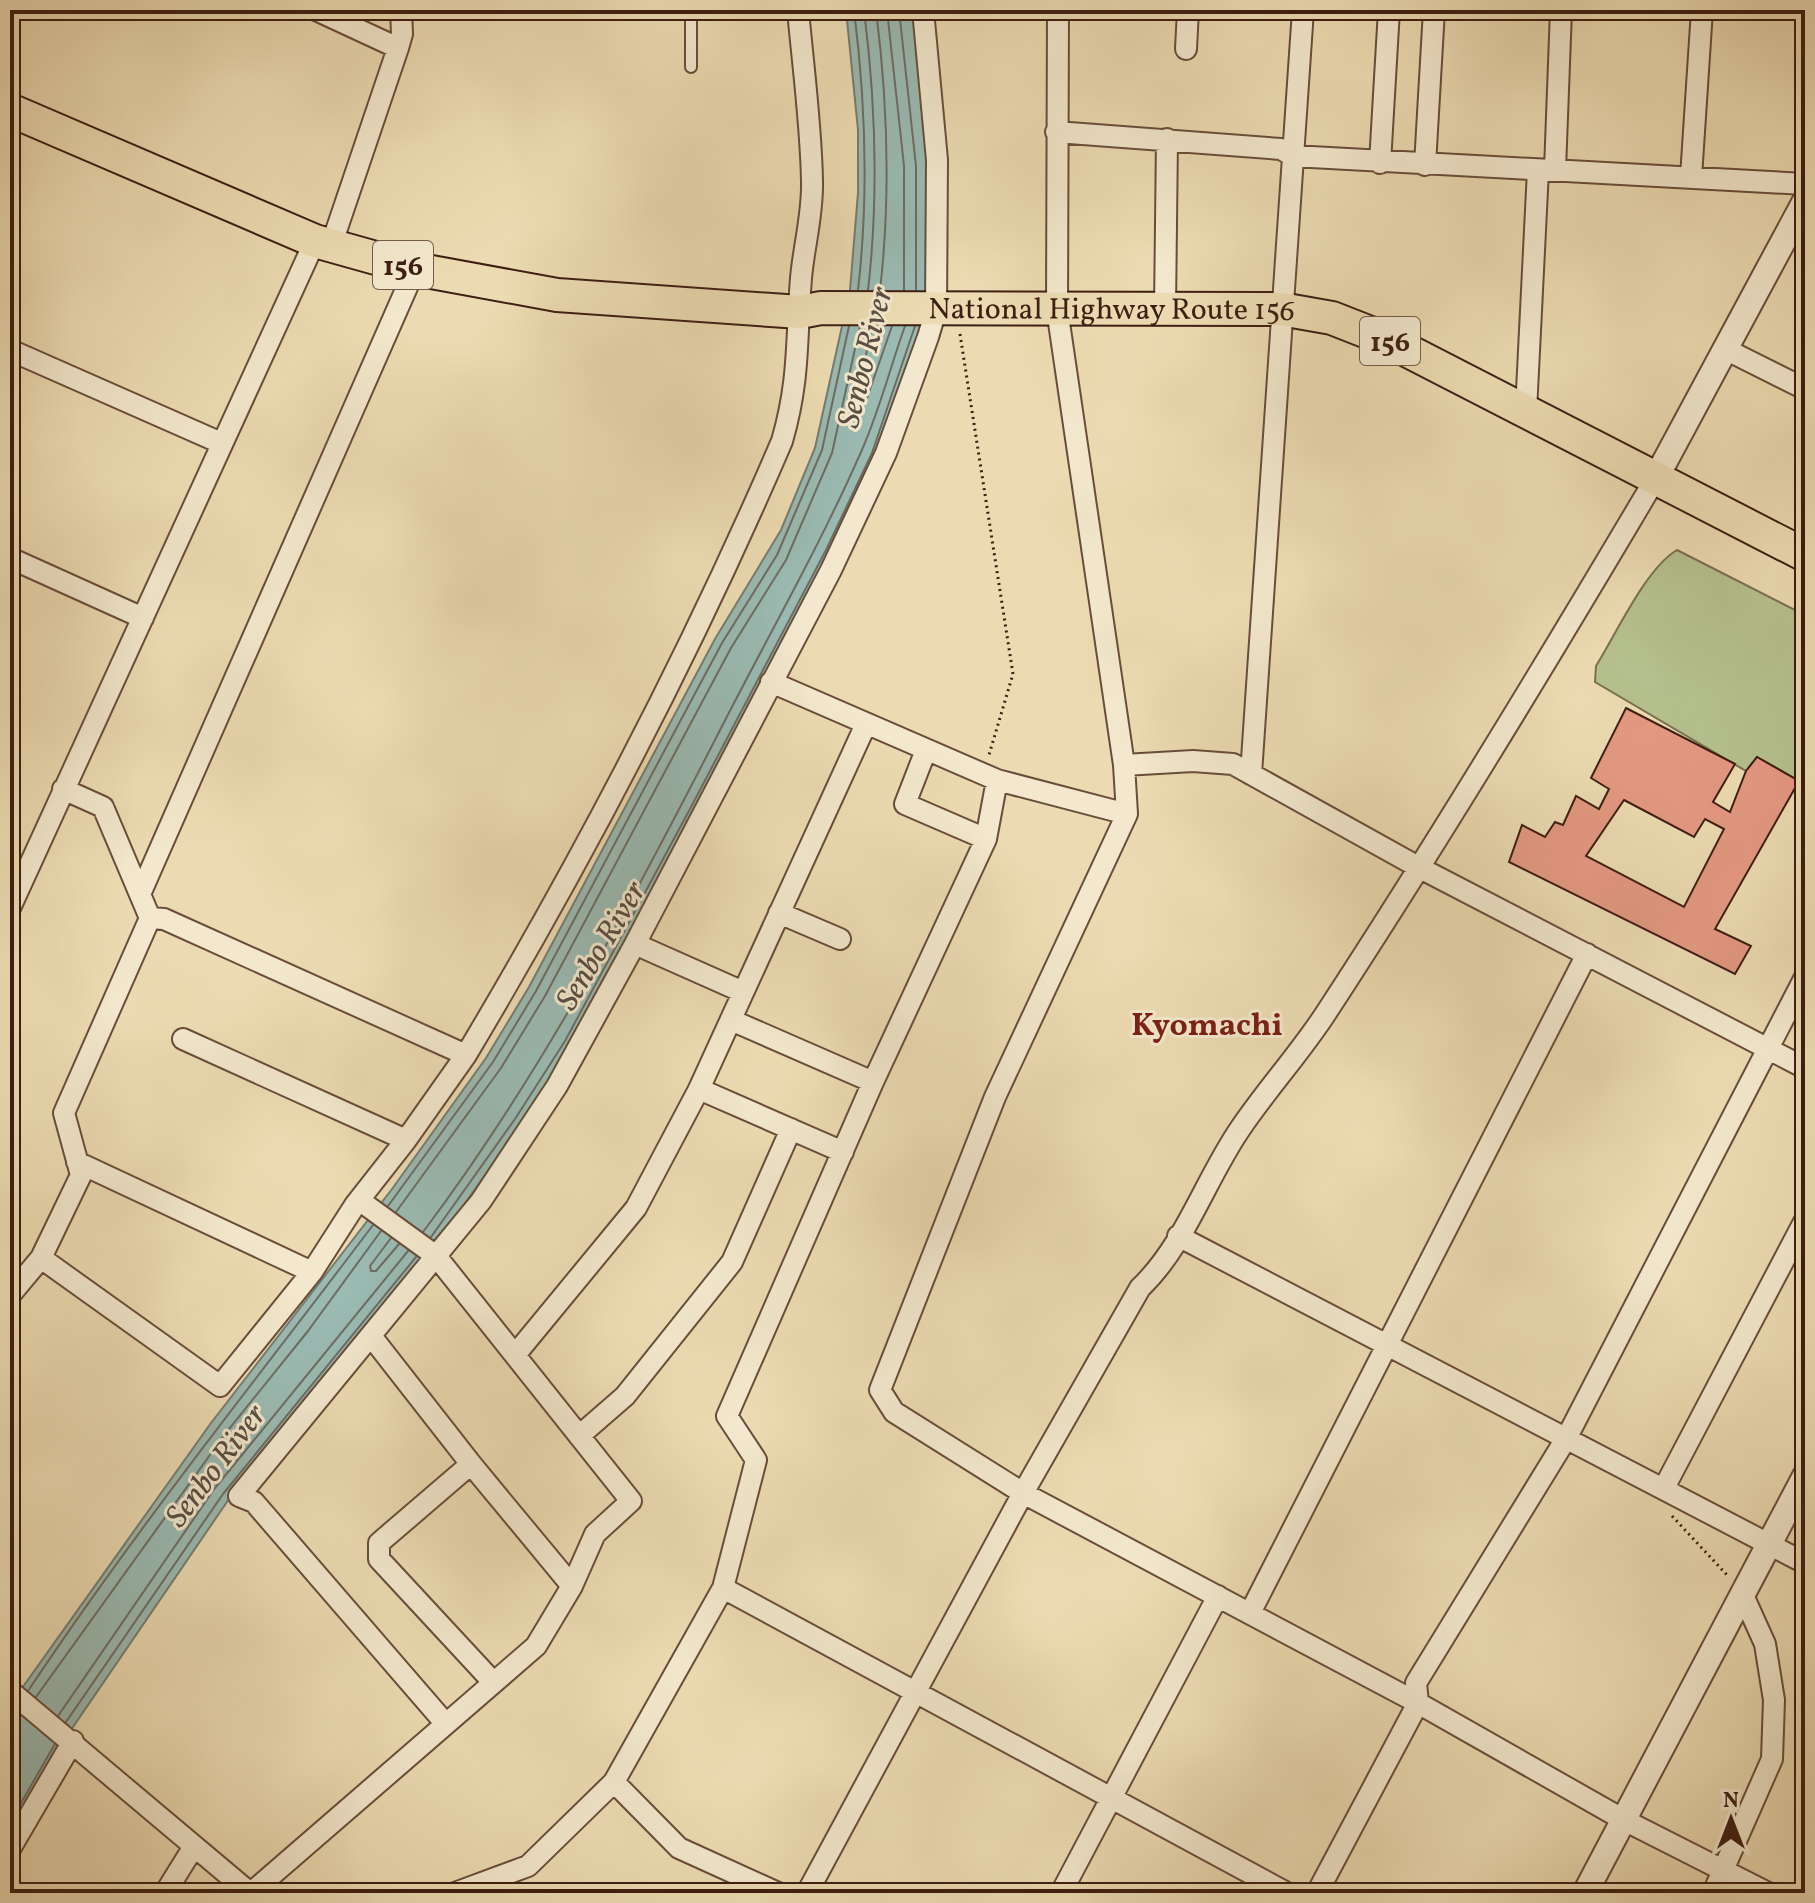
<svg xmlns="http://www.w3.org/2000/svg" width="1815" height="1903" viewBox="0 0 1815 1903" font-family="Vollkorn,serif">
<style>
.green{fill:#b5c18e;stroke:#797050;stroke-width:2}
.water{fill:#9abab2;stroke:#757c72;stroke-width:2}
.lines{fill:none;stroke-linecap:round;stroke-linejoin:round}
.shore{stroke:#6c6c62;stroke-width:2}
.building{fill:#e49982;stroke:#3d1e12;stroke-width:2;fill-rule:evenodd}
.service-casing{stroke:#694d3a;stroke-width:14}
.minor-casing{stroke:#694d3a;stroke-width:24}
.tertiary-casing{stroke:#694d3a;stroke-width:28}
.trunk-casing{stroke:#3d1e12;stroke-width:36}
.path{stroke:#3d1e12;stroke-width:3;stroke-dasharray:2 4;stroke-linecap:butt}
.service{stroke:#f3e8cd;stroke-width:10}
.minor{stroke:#f3e8cd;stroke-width:20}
.tertiary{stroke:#f3e8cd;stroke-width:24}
.trunk{stroke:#ecdbb2;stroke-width:32}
.labels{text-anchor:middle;stroke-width:6;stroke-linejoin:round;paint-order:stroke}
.shield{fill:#f3e8cd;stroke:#745b4a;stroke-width:2}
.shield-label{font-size:28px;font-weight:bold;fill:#3d1e12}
.street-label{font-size:30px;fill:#3d1e12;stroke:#f3e8cd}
.water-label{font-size:32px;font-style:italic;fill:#594d42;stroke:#f3e8cd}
.neighbourhood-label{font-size:32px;font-weight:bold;fill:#7a1f14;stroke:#f3e8cd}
</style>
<rect width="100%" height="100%" fill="#ecdbb2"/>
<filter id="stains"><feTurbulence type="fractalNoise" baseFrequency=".0025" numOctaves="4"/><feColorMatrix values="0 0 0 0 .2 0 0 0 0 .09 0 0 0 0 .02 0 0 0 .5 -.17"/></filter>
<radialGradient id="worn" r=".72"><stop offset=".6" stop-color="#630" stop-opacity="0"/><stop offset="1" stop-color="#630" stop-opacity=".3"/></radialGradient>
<path class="green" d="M1677,550L1805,615V784L1757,757L1746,771L1595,682L1596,666C1616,634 1646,568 1677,550Z"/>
<path class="water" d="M846,10H917L927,91L935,287L879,456L572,1045L522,1123L442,1236L229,1499L73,1727L10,1837V1705L211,1423L392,1189L486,1058L529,987L715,639L781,530L815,448L850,290L858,193V130Z"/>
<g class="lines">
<path class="shore" d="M854,10C866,105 869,195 858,290
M864,10C876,105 879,195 868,290
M876,10C888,105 891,195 880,290
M887,10L904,166V290
M899,10L916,166V290
M872,326L854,413L857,418L861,415L892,326
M388,1206L493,1062L536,991L722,643L777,555L822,450L849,326
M396,1212L501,1068L545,996L731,648L786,560L832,453L860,326
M423,1232C539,1078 628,909 716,738C764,643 818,550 861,452C879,412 890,368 905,326
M431,1237L515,1119L565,1041L690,809L826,550L872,453L915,326
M391,1238L370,1266L371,1271H376L399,1244
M28,1691C135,1530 257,1379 373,1225
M36,1697L225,1434L308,1331L381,1231
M58,1716L215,1488L408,1251
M66,1722L223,1494L416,1257
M10,1822L55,1744"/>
</g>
<path class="building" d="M1626,708L1735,764L1713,802L1730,812L1746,771L1757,757L1799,781L1715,929L1751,946L1735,974L1509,862L1522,825L1545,837L1555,822L1563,825L1576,796L1599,809L1609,789L1591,778ZM1624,800L1694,837L1705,819L1724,829L1684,907L1586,856Z"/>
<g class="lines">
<g class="service-casing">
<path id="service" d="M691,10V67
M1793,1893L1805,1881"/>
</g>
<g class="minor-casing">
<path id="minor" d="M316,10L398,48
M1058,10L1057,309L1124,765L1127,814L995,1097L880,1390L894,1412L1023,1493L1418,1703L1624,1820L1768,1893
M1186,49L1188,10
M1056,132L1281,149L1293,156L1805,184
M1380,163L1389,10
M1425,165L1434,10
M1555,170L1561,10
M1691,177L1702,10
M1165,309L1167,139
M1725,349L1805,389
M10,350L221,443
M1526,411L1538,170
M10,558L143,618
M771,682L997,780L1127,814
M926,750L905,804L986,839
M1124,765L1193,761L1233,764L1420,868L1805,1068
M1251,774L1303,10
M141,892L415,269
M10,908L315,241L333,240L398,48L402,34L401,10
M779,913L840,939
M150,918L164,919L466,1055L406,1140
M635,944L831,570L886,453L928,337L936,310L937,160L923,10
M731,1020L873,1082
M183,1039L406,1140L355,1205L312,1272
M466,1055C584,857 691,653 782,441C800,379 796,339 801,278C804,245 813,214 812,181C811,124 803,66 798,10
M699,1089L843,1152
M1178,1236L1805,1563
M41,1258L220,1386L312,1272L77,1162
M10,1295L41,1258L81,1175L64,1113L150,918L103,807L63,789
M371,1336L471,1464
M515,1355L636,1208L699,1089L866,724
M579,1436L625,1396L732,1262L791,1129
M1664,1488L1805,1220
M723,1588L1287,1893
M1250,1613L1587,954
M493,1682L379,1559V1543L471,1464L572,1586
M10,1691L250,1893
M445,1723L254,1502L239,1496L481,1201L557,1086L635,944L743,992
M614,1782L679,1848L778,1893
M10,1849L73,1741
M165,1893L193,1848
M251,1893L536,1646L572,1586L595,1534L631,1501L436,1256L359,1200
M455,1893L528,1866L614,1782L723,1588L756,1460L727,1416L873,1082L986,839L997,780
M807,1893L1023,1493L1140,1288C1185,1245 1205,1180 1240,1129C1267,1089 1300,1053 1326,1013C1441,837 1550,657 1657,476
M1061,1893L1218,1596
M1317,1893L1418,1703L1416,1683L1567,1437L1805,977
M1713,1893L1772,1759L1774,1700L1765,1644L1742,1593"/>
</g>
<g class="tertiary-casing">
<path id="tertiary" d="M1657,476L1805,201
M1585,1893L1805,1476"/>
</g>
<g class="trunk-casing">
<g id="trunk">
<path id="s1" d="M10,110L315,241L415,269L557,295L800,312L821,308L1281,309L1332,318L1383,338L1805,555"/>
</g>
</g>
<path class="path" d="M960,334L1013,674L989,755
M1672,1516L1727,1575"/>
<use href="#service" class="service"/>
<use href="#minor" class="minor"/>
<use href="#tertiary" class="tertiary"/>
<use href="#trunk" class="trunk"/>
</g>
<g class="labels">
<g class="shield">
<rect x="373" y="241" width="60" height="48" rx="6"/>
<rect x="1360" y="317" width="60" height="48" rx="6"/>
</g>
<g class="shield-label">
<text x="403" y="275">156</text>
<text x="1390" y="351">156</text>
</g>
<g class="street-label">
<text dy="10" stroke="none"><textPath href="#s1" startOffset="1136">National Highway Route 156</textPath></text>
</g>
<g class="water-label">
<text transform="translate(864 357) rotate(-76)" y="11">Senbo River</text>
<text transform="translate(600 945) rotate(-59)" y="11">Senbo River</text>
<text transform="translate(215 1465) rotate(-53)" y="11">Senbo River</text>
</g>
<g class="neighbourhood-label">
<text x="1207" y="1035">Kyomachi</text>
</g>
</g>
<rect width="1815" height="1903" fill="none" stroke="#ecdbb2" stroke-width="40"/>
<rect x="12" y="12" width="1791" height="1879" fill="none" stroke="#3d1e12" stroke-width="4"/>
<rect x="20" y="20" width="1775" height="1863" fill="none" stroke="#3d1e12" stroke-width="2"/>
<g transform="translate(1731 1819)" stroke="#f3e8cd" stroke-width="6" paint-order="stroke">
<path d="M0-6L14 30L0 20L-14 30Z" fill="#3d1e12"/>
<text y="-12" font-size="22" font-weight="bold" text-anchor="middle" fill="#3d1e12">N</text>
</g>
<rect width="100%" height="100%" filter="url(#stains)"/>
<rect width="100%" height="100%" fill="url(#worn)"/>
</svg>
